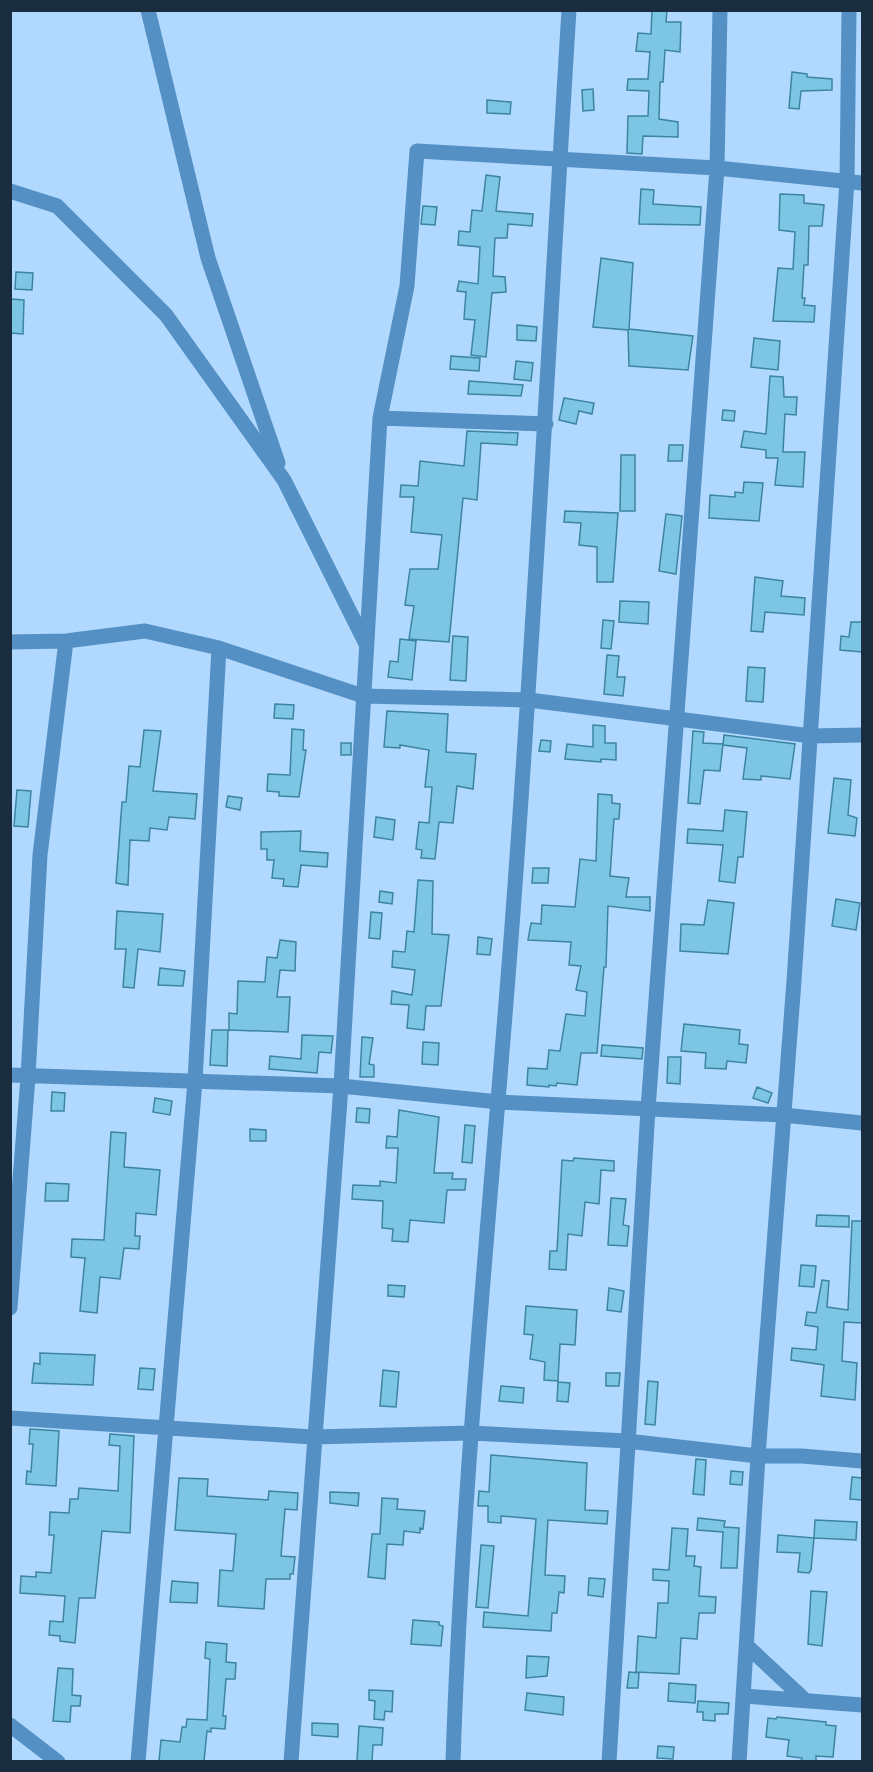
<svg xmlns="http://www.w3.org/2000/svg" width="873" height="1772" viewBox="0 0 873 1772" font-family="'IBM Plex Serif',serif">
<style>
.building{fill:#7dc5e4;stroke:#3c85a1;stroke-width:1.5}
.lines{fill:none;stroke-linecap:round;stroke-linejoin:round}
.minor{stroke:#5490c4;stroke-width:15}
</style>
<rect width="100%" height="100%" fill="#b1d9ff"/>
<path class="building" d="M652,10H667L666,22H681L680,52L665,50L663,82H660L659,119L678,122V137L643,136L642,154L627,153L628,116H648L649,91L627,90L628,79H648L650,52L636,51L638,33L651,34Z
M792,72L807,74V77L832,79V90L801,91L799,109L789,108Z
M593,89L594,110L583,111L582,90Z
M487,100L511,102L510,114L487,113Z
M486,175L500,177L496,211L533,214L532,226L508,224L507,238H495L493,276L505,277L506,292L492,293L486,357L471,355L475,320L464,319L466,292L457,291L459,281L478,284L480,247L458,245L459,231L470,232L472,210L482,211Z
M641,189L654,190L653,204L701,207L700,225L639,224Z
M780,194L804,195V203L824,205L822,226H809L808,265H804L802,298H805L804,305L815,306L814,322L773,321L778,268L793,269L795,232L779,230Z
M423,206L437,207L435,225L421,224Z
M601,258L633,263L629,329L693,336L688,370L629,366L628,330L593,327Z
M16,272L33,273L32,290L15,289Z
M10,299L24,300L23,334L10,333Z
M517,325L537,327L536,341L517,340Z
M754,338L780,341L778,370L751,367Z
M451,356L480,358L479,371L450,369Z
M516,361L533,363L531,381L514,379Z
M770,376L783,377L784,397H797L796,415L785,414L783,452H805L803,487L775,485L778,458H766V450L741,447L744,431L766,434Z
M469,381L523,385L521,396L468,394Z
M564,398L594,403L592,414L579,411L576,424L559,420Z
M723,410L735,411L734,421L722,420Z
M467,431L518,433L517,445L481,443L477,500L463,498L449,642L409,639L414,606L405,605L410,569H438L442,535L411,532L414,497H400L401,485L418,486L420,461L464,466Z
M669,445H683L682,461H668Z
M621,455H635V511H620Z
M744,482L763,483L759,521L709,518L710,495L735,497V492L743,493Z
M565,511L618,513L613,582H597V547L579,545L581,523L564,522Z
M666,514L682,516L676,574L659,571Z
M755,577L783,581L781,596L805,598L804,615L765,612L763,632L751,631Z
M620,601L649,602L648,624L619,622Z
M603,620L614,621L611,649L601,648Z
M851,622H862V652L840,650L841,636L849,637Z
M453,636L468,637L466,681L450,680Z
M400,639L416,641L412,680L388,677L390,661L398,662Z
M607,655L619,656L617,677H625L623,696L604,694Z
M748,667L765,668L763,702L746,701Z
M275,704L294,705L293,719L274,718Z
M387,711L448,714L446,752L476,754L473,789L457,786L453,823L439,822L435,859L421,858L422,850L416,849L419,822L429,823L432,787H425L429,750L400,745V748L384,747Z
M593,725L605,726V743H616V760L601,759V762L565,759L567,744L593,747Z
M292,729L304,730L303,750H306L299,797L279,796V792L267,791L268,774L290,775Z
M144,730L161,731L153,791L197,794L195,819L169,817L167,830L150,828L149,841L130,840L128,885L116,883L122,802H126L129,766L140,767Z
M693,731L704,732L703,743L723,744L720,771L704,770L700,804L688,803Z
M724,735L795,744L790,779L761,776V780L743,779L747,748L723,745Z
M541,740L551,741L550,752L539,751Z
M341,743H351V755H341Z
M834,778L851,780L848,815L857,818L855,836L828,833Z
M17,790L31,791L28,827L14,826Z
M598,794L612,795V803L620,804L619,819H614L610,876L629,878L626,897H650V911L608,906L606,967H604L597,1053H581L577,1085L557,1083L556,1086L549,1085V1087L527,1085L528,1068L547,1069L549,1050L560,1051L566,1014L585,1016L587,992L576,990L581,966L569,965L571,942L528,940L531,923L541,924L542,905L575,907L580,859L596,861Z
M228,796L242,798L240,810L226,807Z
M725,810L747,812L743,857H738L735,883L719,881L723,845L687,843L688,829L723,831Z
M376,817L395,820L393,840L374,837Z
M301,831L300,851L328,853L327,867L301,865L298,887L283,886L284,879L272,878L274,860H267V849H261V832Z
M533,868H549L548,883H532Z
M418,880L433,881L432,934L449,935L441,1006H426L424,1030L407,1028L409,1005L391,1004L392,991L412,995L415,970L392,967L393,951L405,952L407,931L414,932Z
M380,891L393,893L392,904L379,902Z
M836,899L860,903L856,930L832,926Z
M708,900L734,903L728,954L680,951L681,924L704,925Z
M117,911L163,914L160,952L138,949L134,988L123,987L126,949H115Z
M371,912L382,913L380,939L369,938Z
M478,937L492,939L490,955L477,954Z
M280,940L296,942L295,971L280,970L277,997H290L288,1032L229,1030V1013L237,1014L238,981L265,982L267,957L277,958Z
M160,968L185,971L183,986L158,985Z
M684,1024L740,1030L739,1044L748,1045L746,1063L727,1061L726,1069L705,1068L706,1053L681,1051Z
M212,1030H228L227,1066L210,1065Z
M302,1035L333,1036L331,1053L319,1052L317,1073L269,1069L270,1056L301,1059Z
M362,1037L373,1038L369,1064L374,1065V1077H360Z
M423,1042L439,1043L438,1065L422,1064Z
M602,1045L643,1048L642,1059L601,1056Z
M668,1057H681L680,1084L667,1083Z
M757,1087L772,1093L768,1103L753,1098Z
M52,1092L65,1093L64,1111H51Z
M155,1098L172,1101L170,1115L153,1112Z
M357,1108L370,1109L369,1123L356,1122Z
M399,1110L439,1117L434,1173H453L452,1179H466L465,1190H447L444,1223L410,1220L408,1242L392,1241L393,1229L382,1228L383,1201L352,1199L353,1185L380,1186V1181L396,1183L398,1148H386L387,1136L397,1137Z
M465,1125L475,1126L472,1163L462,1162Z
M250,1129L266,1130V1141H250Z
M111,1132L126,1133L124,1167L160,1170L156,1215L136,1213L135,1236H140L139,1249L124,1248L120,1279L100,1277L97,1313L80,1311L85,1258L71,1257L72,1239L104,1240Z
M574,1158L614,1161V1171L601,1170L599,1204L585,1202L582,1236L568,1234L566,1270L549,1269L550,1251H557L562,1160L573,1161Z
M46,1183L69,1184L68,1201H45Z
M611,1198L626,1199L623,1225L629,1226L627,1246L608,1245Z
M817,1215L849,1216V1227L816,1226Z
M852,1221H862V1323L844,1322L842,1361L857,1363L855,1400L821,1396L824,1365L791,1360L792,1348L816,1350L818,1327L805,1325L807,1312L816,1313L822,1280L829,1281L827,1307L848,1310Z
M801,1265L816,1266L814,1287L799,1286Z
M388,1285L405,1286L404,1297L388,1296Z
M609,1288L624,1291L621,1312L607,1310Z
M526,1306L577,1310L575,1345L560,1344L558,1381L544,1380L545,1362L530,1359L533,1335L524,1334Z
M40,1353L95,1355L93,1385L32,1383L34,1363L40,1364Z
M140,1368L155,1369L153,1390L138,1389Z
M383,1370L399,1372L396,1407L380,1406Z
M606,1373H620L619,1386H606Z
M648,1381L658,1382L655,1425L645,1424Z
M558,1382L570,1383L568,1402L557,1401Z
M501,1386L524,1388L523,1403L499,1401Z
M30,1429L59,1431L56,1486L26,1484L27,1471L31,1472L33,1444H29Z
M110,1434L134,1436L130,1533L102,1531L95,1598H79L75,1643L60,1641V1636L49,1635L50,1621L63,1622L65,1596L20,1593L21,1576L36,1577V1572L51,1573L54,1535H49L50,1512L69,1513L70,1499H78L79,1488L118,1491L120,1446L109,1445Z
M491,1455L587,1463L585,1510L608,1511L607,1524L548,1520L545,1575L565,1576L564,1593L559,1592L557,1613H552L551,1631L483,1627L484,1612L528,1616L536,1519L501,1516V1523L488,1522V1506H478L479,1491L489,1492Z
M696,1459L706,1460L704,1495L693,1494Z
M731,1471L743,1472L742,1485L730,1484Z
M852,1477L862,1478V1500L850,1499Z
M179,1478L208,1479L207,1496L268,1500L269,1491L298,1493L297,1510L285,1509L281,1556L295,1557L293,1574H290V1579H266L264,1609L218,1606L220,1570L233,1571L236,1534L175,1530Z
M330,1492L359,1493L358,1506L330,1503Z
M382,1498L398,1499L397,1509L425,1511L423,1529L420,1528V1533L404,1531L403,1545L387,1544L385,1579L368,1577L372,1534H380Z
M698,1518L725,1521L724,1527L739,1528L737,1568H721L723,1532L697,1530Z
M815,1520L857,1522L856,1540L814,1538L811,1570L809,1573L798,1572L800,1553L777,1552L778,1535L814,1538Z
M672,1528L688,1529L686,1556H695L694,1566L701,1567L699,1596L716,1597L715,1613H699L697,1639L681,1638L679,1674L636,1672L638,1636L656,1638L658,1603H668L669,1581L653,1580V1569L669,1570Z
M481,1545L494,1546L488,1608L476,1607Z
M589,1578L605,1579L603,1597L588,1595Z
M172,1581L198,1583L197,1603L170,1602Z
M811,1591L827,1592L822,1646L808,1644Z
M413,1620L439,1622V1625L443,1626L441,1646L411,1644Z
M206,1642L227,1644L226,1662L236,1663L235,1679H226L223,1716H226L225,1729L211,1728V1732L207,1731L204,1761H159L161,1740L180,1742L182,1727H186L187,1719L207,1720L210,1659L205,1658Z
M527,1656L549,1657L547,1676L526,1678Z
M58,1668L73,1669L72,1695L81,1696L80,1706H71L70,1722L53,1721Z
M629,1672L639,1673L638,1688H627Z
M669,1683L696,1685L695,1703L668,1701Z
M369,1690L393,1691L392,1712L385,1711L384,1720L374,1719L375,1701L369,1700Z
M527,1693L564,1697L563,1715L525,1710Z
M698,1701L729,1703L728,1714H715V1721L703,1720V1712H697Z
M777,1717L826,1722V1725L836,1726L833,1757L816,1756V1761H801L802,1758L787,1756L789,1740L766,1737L768,1718L776,1719Z
M312,1723L338,1724V1737L312,1735Z
M359,1726L383,1728L382,1745H373L372,1761H357Z
M658,1746L674,1747L673,1759L657,1758Z"/>
<g class="lines">
<path class="minor" d="M148,10L208,258L278,463
M10,191L57,206L166,315L284,480L366,644
M380,418L546,424
M10,642L66,641L145,631L219,648L363,696L529,700L811,736L862,735
M10,1075L341,1086L499,1102L783,1115L862,1123
M10,1308L28,1077L40,855L66,641
M10,1418L313,1437L470,1433L627,1441L758,1456H802L862,1461
M747,1646L805,1700
M744,1696L862,1705
M10,1725L58,1762
M138,1762L195,1081L219,648
M291,1762L341,1086L380,418L407,286L417,151L717,168L862,183
M453,1762C462,1482 491,1204 512,926C535,621 550,316 569,10
M609,1762L648,1109L717,168L720,10
M739,1762L758,1456L794,981L847,181L849,10"/>
</g>
<rect width="873" height="1772" fill="none" stroke="#192d3f" stroke-width="24"/>
</svg>
